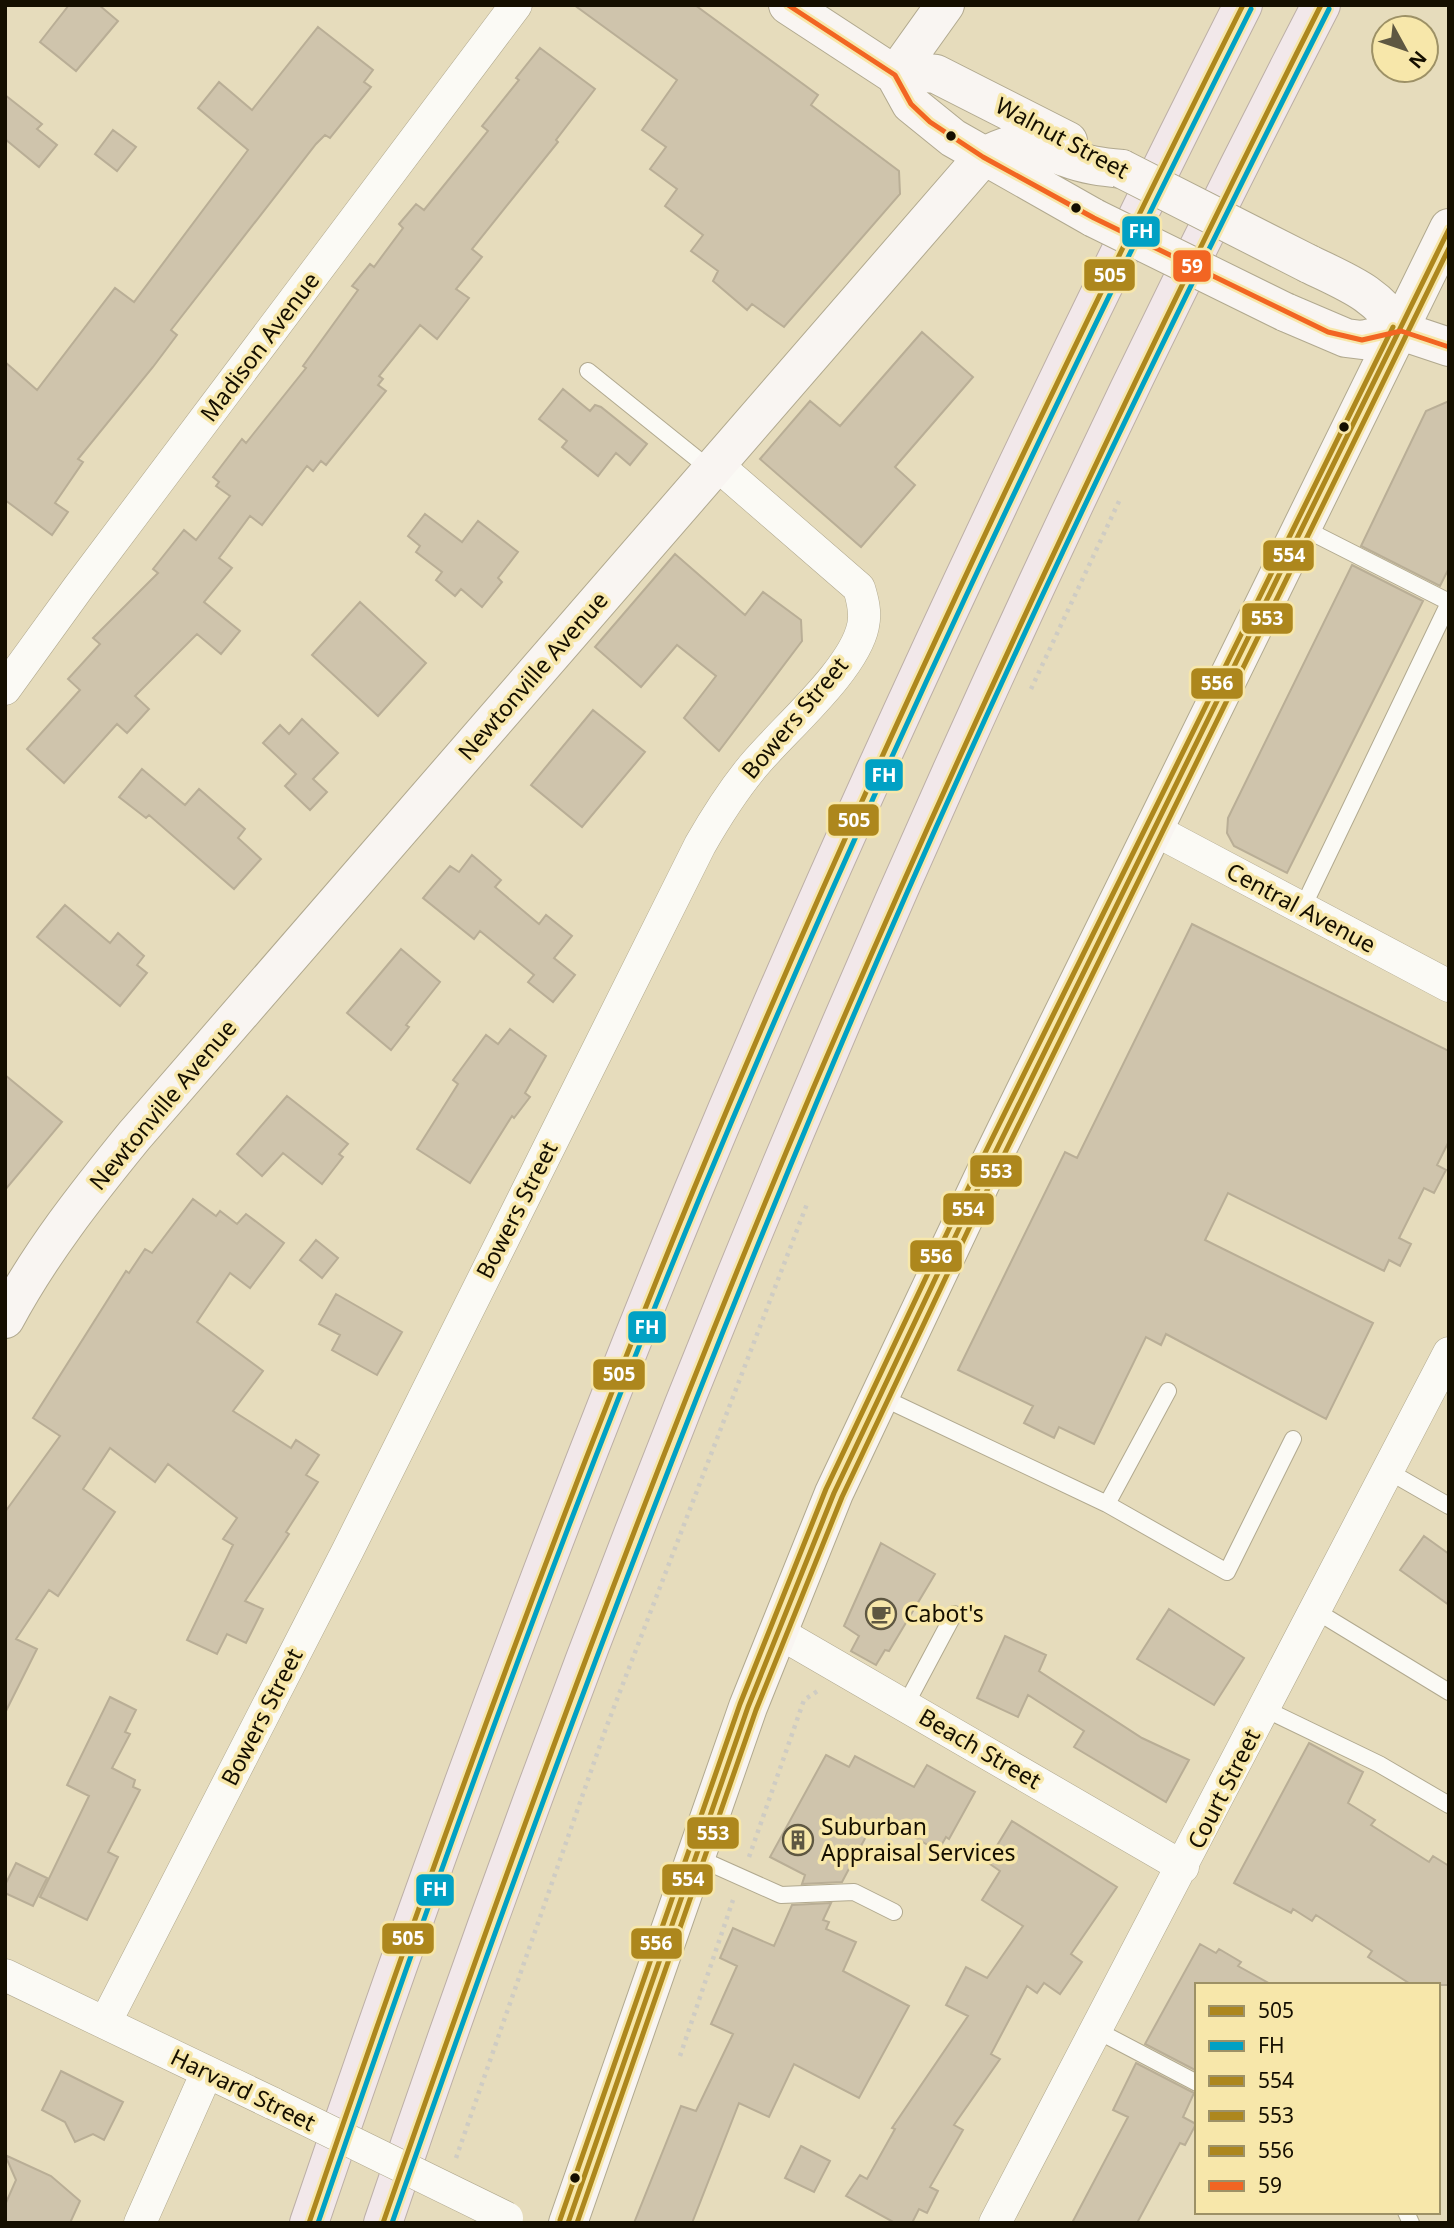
<svg xmlns="http://www.w3.org/2000/svg" width="1454" height="2228" viewBox="0 0 1454 2228" font-family="'Noto Sans',sans-serif">
<style>
.building{fill:#cfc4ac;stroke:#b9ae96;stroke-width:2}
.lines{fill:none;stroke-linecap:round;stroke-linejoin:round}
.lane-casing{stroke:#b1a98f;stroke-width:18}
.street-casing{stroke:#b1a98f;stroke-width:33}
.secondary-casing{stroke:#b1a98f;stroke-width:40}
.highway-casing{stroke:#bcafa6;stroke-width:40}
.path{stroke:#cfccc3;stroke-width:4.5;stroke-dasharray:3.5 5;stroke-linecap:butt}
.lane{stroke:#fbfaf5;stroke-width:16}
.street{stroke:#fbfaf5;stroke-width:32}
.secondary{stroke:#f9f5f2;stroke-width:38}
.highway{stroke:#f2e8ea;stroke-width:38}
.street-bridge-casing{stroke:#b1a98f;stroke-width:33;stroke-linecap:butt}
.secondary-bridge-casing{stroke:#b1a98f;stroke-width:40;stroke-linecap:butt}
.street-bridge{stroke:#fbfaf5;stroke-width:32}
.secondary-bridge{stroke:#f9f5f2;stroke-width:38}
.bus-1-casing{stroke:#f7e7aa;stroke-width:10}
.bus-2-casing{stroke:#f7e7aa;stroke-width:10}
.bus-3-casing{stroke:#f7e7aa;stroke-width:10}
.bus-4-casing{stroke:#f7e7aa;stroke-width:10}
.bus-5-casing{stroke:#f7e7aa;stroke-width:10}
.bus-6-casing{stroke:#f7e7aa;stroke-width:10}
.bus-1{stroke:#ad871d;stroke-width:5}
.bus-2{stroke:#01a1c4;stroke-width:5}
.bus-3{stroke:#ad871d;stroke-width:5}
.bus-4{stroke:#ad871d;stroke-width:5}
.bus-5{stroke:#ad871d;stroke-width:5}
.bus-6{stroke:#f26522;stroke-width:5}
.bus-dot{fill:#150f00;stroke:#f7e7aa;stroke-width:2.5}
.labels{text-anchor:middle;stroke-width:7;stroke-linejoin:round;paint-order:stroke}
.street-label{font-size:23px;fill:#150f00;stroke:#f7e7aa}
.poi-label{font-size:23px;fill:#150f00;stroke:#f7e7aa;text-anchor:start}
.line-badge{stroke:#f7e7aa;stroke-width:2.5}
.badge-label{font-size:19px;text-anchor:middle;font-weight:bold;fill:#fff}
</style>
<rect width="100%" height="100%" fill="#e6dcbc"/>
<path class="building" d="M69,5H99L118,21L76,71L40,42Z
M574,5H695L818,95L811,105L899,171L900,194L784,327L752,304L747,310L713,281L718,271L691,251L703,235L665,206L677,189L650,169L666,147L642,130L677,80Z
M318,27L373,70L364,82L371,87L330,138L325,135L316,144L171,330L177,335L153,367L78,459L83,462L55,503L68,512L52,535L5,500V362L37,390L115,288L134,302L248,150L198,108L219,82L252,110Z
M540,48L595,89L556,140L558,142L472,249L482,257L456,289L469,298L437,339L420,325L379,376L383,379L378,385L386,391L326,465L321,461L313,471L307,466L262,525L250,516L219,558L232,568L204,602L240,631L221,654L197,634L135,696L149,709L127,733L117,724L64,783L27,749L80,690L68,679L100,644L93,638L158,573L153,569L184,530L196,540L230,496L216,486L219,482L213,477L242,439L246,443L306,368L303,366L358,290L352,286L370,264L374,267L403,228L399,224L416,204L424,210L488,131L482,126L519,80L516,78Z
M5,95L42,124L37,129L57,145L39,167L5,139Z
M113,130L136,147L117,171L95,154Z
M922,332L973,377L895,467L915,485L861,547L760,459L810,401L840,426Z
M563,389L590,411L595,405L601,407L647,444L630,465L616,453L598,476L562,447L567,441L539,419Z
M1449,401V568L1440,586L1361,546L1426,411Z
M425,514L462,542L478,521L518,552L498,578L502,582L482,607L461,589L455,596L436,580L442,572L416,552L420,546L408,536Z
M675,554L745,615L763,592L801,620L802,641L719,751L684,718L716,676L677,645L641,687L595,647Z
M1352,565L1423,601L1287,873L1234,846L1227,833L1228,818Z
M360,602L426,663L378,716L312,655Z
M593,710L645,752L582,827L531,785Z
M302,719L338,753L313,779L327,792L310,810L285,786L296,774L263,743L280,725L289,734Z
M142,769L185,805L199,789L245,829L238,838L261,859L234,889L149,815L146,818L119,797Z
M472,855L501,880L495,887L539,924L546,915L572,936L554,958L575,975L553,1002L528,982L534,975L480,931L474,939L423,898L450,866L459,872Z
M65,905L110,943L118,933L144,956L137,965L147,973L120,1006L37,937Z
M1192,924L1449,1051V1141L1437,1165L1446,1170L1434,1193L1424,1188L1399,1238L1411,1244L1400,1266L1389,1260L1384,1271L1228,1193L1205,1240L1373,1323L1326,1419L1166,1334L1161,1345L1146,1337L1094,1444L1059,1427L1054,1438L1024,1423L1033,1406L958,1370L1065,1152L1077,1158Z
M401,949L440,982L406,1025L409,1027L391,1050L347,1013Z
M510,1029L546,1056L525,1093L530,1097L514,1118L512,1116L470,1183L417,1149L458,1084L453,1080L486,1035L498,1044Z
M5,1075L62,1122L5,1190Z
M287,1096L348,1144L339,1154L343,1157L322,1184L283,1153L262,1176L237,1154Z
M193,1199L216,1216L220,1211L237,1224L246,1214L284,1243L250,1288L230,1273L197,1322L263,1371L233,1411L291,1448L296,1440L319,1455L306,1475L318,1482L286,1532L289,1534L245,1601L263,1609L246,1643L227,1634L217,1654L187,1640L233,1545L223,1539L237,1518L168,1464L155,1482L110,1448L83,1489L115,1512L58,1596L49,1590L16,1639L37,1649L5,1713V1512L60,1436L33,1418L126,1271L129,1273L145,1249L152,1253Z
M316,1240L338,1258L322,1278L300,1260Z
M336,1294L402,1332L377,1375L332,1350L340,1335L319,1324Z
M1424,1536L1449,1554V1605L1400,1570Z
M881,1543L935,1574L889,1651L885,1650L876,1665L851,1651L859,1636L844,1626Z
M1169,1609L1244,1658L1214,1705L1137,1659Z
M1005,1636L1046,1655L1039,1671L1142,1738L1189,1760L1166,1802L1074,1747L1084,1731L1028,1695L1018,1717L977,1698Z
M110,1697L136,1710L125,1732L130,1734L112,1768L135,1780L133,1787L140,1790L108,1852L118,1857L87,1920L40,1897L89,1796L67,1785Z
M1309,1743L1363,1772L1348,1803L1375,1820L1371,1825L1429,1862L1433,1856L1449,1866V1985H1412L1368,1957L1372,1951L1316,1915L1312,1921L1293,1909L1291,1913L1234,1883Z
M826,1755L849,1767L855,1756L914,1787L927,1765L975,1792L949,1839L946,1837L938,1851L885,1820L879,1832L871,1827L842,1882L802,1884L805,1875L770,1857Z
M1012,1821L1117,1887L1071,1954L1082,1962L1060,1994L1044,1983L1037,1993L1027,1986L991,2054L1000,2059L954,2125L963,2130L930,2187L938,2191L927,2213L919,2209L912,2223H895L846,2196L860,2175L867,2179L895,2129L892,2128L968,2016L946,2005L966,1967L987,1978L1023,1926L982,1900L1000,1871L987,1862Z
M16,1863L47,1878L33,1906L5,1893V1885Z
M831,1903L823,1920L829,1922L826,1929L856,1942L843,1971L909,2006L859,2098L794,2064L769,2117L739,2103L692,2223H634L681,2106L696,2111L733,2034L711,2024L737,1966L720,1958L733,1928L774,1946L792,1905Z
M1200,1944L1216,1953L1219,1949L1241,1962L1238,1966L1272,1985H1197V2071L1145,2044Z
M1136,2063L1194,2093L1183,2117L1196,2124L1185,2145L1180,2143L1137,2223H1072L1128,2117L1113,2110Z
M61,2071L123,2102L104,2140L93,2134L75,2142L65,2122L42,2110Z
M801,2146L830,2161L814,2192L785,2178Z
M5,2155L51,2176L80,2201L70,2223H5V2205L16,2180Z"/>
<g class="lines">
<g class="lane-casing">
<path id="lane" d="M588,371L711,470
M1303,528L1449,602
M1302,909L1449,603
M879,1396L1107,1504L1227,1572L1293,1439
M1388,1471L1449,1506
M1107,1504L1168,1391
M1316,1611L1449,1692
M905,1706L954,1614
M1265,1709L1379,1764L1449,1805
M696,1857L781,1895L854,1892L894,1912
M1096,2030L1197,2083
M1406,2212L1411,2223"/>
</g>
<g class="street-casing">
<path id="street" d="M5,689L78,588L516,5
M1153,829L1449,986
M776,1631L1183,1867
M5,1975L274,2104
M105,2023L348,1550L700,845C716,817 733,790 754,765C784,729 854,670 863,626C866,613 863,601 859,588L716,464
M140,2223L207,2072
M995,2223L1449,1353"/>
</g>
<g class="secondary-casing">
<path id="secondary" d="M788,5L895,75L911,104L953,138L1094,218
M895,75L908,71L936,74L1068,141
M895,75L945,5
M1309,264C1348,283 1377,293 1401,331
M1285,312L1346,338L1362,340L1401,331L1449,347
M5,1319C41,1252 86,1195 134,1136L983,157C1021,136 1029,144 1067,158C1085,165 1103,167 1122,169
M568,2223L748,1707L834,1493L990,1163L1449,228"/>
</g>
<g class="highway-casing">
<path id="highway" d="M309,2223C427,1875 553,1530 693,1191C860,788 1046,395 1243,5
M383,2223C641,1461 951,720 1321,5"/>
</g>
<path class="path" d="M1031,689L1121,497
M749,1857L804,1700L819,1690
M680,2056L733,1900
M456,2158L606,1728L807,1204"/>
<use href="#lane" class="lane"/>
<use href="#street" class="street"/>
<use href="#secondary" class="secondary"/>
<use href="#highway" class="highway"/>
<g class="street-bridge-casing">
<path id="street-bridge" d="M274,2104L507,2218"/>
</g>
<g class="secondary-bridge-casing">
<path id="secondary-bridge" d="M1122,169L1309,264
M1094,218L1285,312"/>
</g>
<use href="#street-bridge" class="street-bridge"/>
<use href="#secondary-bridge" class="secondary-bridge"/>
<g class="bus-1-casing">
<path id="bus-1" d="M309,2223C428,1875 553,1530 693,1191C860,788 1048,395 1243,5
M383,2223C516,1842 654,1462 812,1091C970,723 1141,362 1321,5"/>
</g>
<g class="bus-2-casing">
<path id="bus-2" d="M318,2223C437,1876 561,1531 702,1192C869,791 1056,398 1251,9
M392,2223C524,1846 662,1472 816,1104C972,732 1147,369 1329,9"/>
</g>
<g class="bus-3-casing">
<path id="bus-3" d="M568,2223L748,1707L834,1493L990,1163L1449,229"/>
</g>
<g class="bus-4-casing">
<path id="bus-4" d="M577,2223L756,1710L842,1497L998,1167L1449,248"/>
</g>
<g class="bus-5-casing">
<path id="bus-5" d="M560,2220L740,1704L826,1489L982,1159L1393,327"/>
</g>
<g class="bus-6-casing">
<path id="bus-6" d="M788,5L895,75L911,104L930,122L983,157L1094,218L1328,332L1362,340L1401,331L1449,347"/>
</g>
<use href="#bus-1" class="bus-1"/>
<use href="#bus-2" class="bus-2"/>
<use href="#bus-3" class="bus-3"/>
<use href="#bus-4" class="bus-4"/>
<use href="#bus-5" class="bus-5"/>
<use href="#bus-6" class="bus-6"/>
</g>
<defs>
<g id="cafe-ring" transform="scale(1.575)"><circle r="9.5" fill="#f7e7aa" stroke="#5e5742" stroke-width="1.5"/><path d="M-5.5-4.5H6V0H3Q3 3.5 0 3.5H-2.5Q-5.5 3.5-5.5 0ZM3-3.2v2h1.7v-2ZM-6 4.5H4V6H-6Z" fill="#5e5742"/></g>
<g id="building-ring" transform="scale(1.575)"><circle r="9.5" fill="#f7e7aa" stroke="#5e5742" stroke-width="1.5"/><path d="M-4-6H4V6H1V3H-1V6H-4ZM-2.5-4.3h1.7v1.8h-1.7ZM.8-4.3h1.7v1.8H.8ZM-2.5-1h1.7V.8h-1.7ZM.8-1h1.7V.8H.8Z" fill="#5e5742"/></g>
</defs>
<g fill-rule="evenodd">
<use href="#cafe-ring" x="881" y="1614"/>
<use href="#building-ring" x="798" y="1840"/>
</g>
<g class="bus-dot">
<circle cx="951" cy="136" r="6"/>
<circle cx="1076" cy="208" r="6"/>
<circle cx="1344" cy="427" r="6"/>
<circle cx="575" cy="2178" r="6"/>
</g>
<g class="labels">
<g class="street-label">
<text transform="translate(1062 138) rotate(28)" y="8">Walnut Street</text>
<text transform="translate(260 347) rotate(-53)" y="8">Madison Avenue</text>
<text transform="translate(533 676) rotate(-49)" y="8">Newtonville Avenue</text>
<text transform="translate(795 718) rotate(-50)" y="8">Bowers Street</text>
<text transform="translate(1301 908) rotate(28)" y="8">Central Avenue</text>
<text transform="translate(163 1105) rotate(-50)" y="8">Newtonville Avenue</text>
<text transform="translate(517 1210) rotate(-63)" y="8">Bowers Street</text>
<text transform="translate(262 1717) rotate(-63)" y="8">Bowers Street</text>
<text transform="translate(980 1749) rotate(30)" y="8">Beach Street</text>
<text transform="translate(1224 1789) rotate(-63)" y="8">Court Street</text>
<text transform="translate(243 2090) rotate(26)" y="8">Harvard Street</text>
</g>
<g class="poi-label">
<text x="904" y="1622">Cabot's</text>
<text x="821" y="1835">Suburban<tspan x="821" dy="26">Appraisal Services</tspan></text>
</g>
</g>
<g class="line-badge">
<rect x="1121" y="215" width="40" height="33" rx="7" fill="#01a1c4"/>
<rect x="1172" y="249" width="40" height="34" rx="7" fill="#f26522"/>
<rect x="1083" y="258" width="53" height="34" rx="7" fill="#ad871d"/>
<rect x="1262" y="539" width="53" height="33" rx="7" fill="#ad871d"/>
<rect x="1241" y="602" width="53" height="33" rx="7" fill="#ad871d"/>
<rect x="1190" y="667" width="54" height="33" rx="7" fill="#ad871d"/>
<rect x="864" y="758" width="40" height="34" rx="7" fill="#01a1c4"/>
<rect x="827" y="803" width="53" height="34" rx="7" fill="#ad871d"/>
<rect x="969" y="1154" width="54" height="34" rx="7" fill="#ad871d"/>
<rect x="942" y="1192" width="53" height="34" rx="7" fill="#ad871d"/>
<rect x="909" y="1239" width="54" height="34" rx="7" fill="#ad871d"/>
<rect x="627" y="1310" width="40" height="34" rx="7" fill="#01a1c4"/>
<rect x="592" y="1358" width="54" height="33" rx="7" fill="#ad871d"/>
<rect x="686" y="1816" width="54" height="34" rx="7" fill="#ad871d"/>
<rect x="661" y="1863" width="53" height="33" rx="7" fill="#ad871d"/>
<rect x="415" y="1873" width="40" height="34" rx="7" fill="#01a1c4"/>
<rect x="381" y="1922" width="54" height="33" rx="7" fill="#ad871d"/>
<rect x="630" y="1927" width="53" height="33" rx="7" fill="#ad871d"/>
</g>
<g class="badge-label">
<text x="1141" y="238">FH</text>
<text x="1192" y="273">59</text>
<text x="1110" y="282">505</text>
<text x="1289" y="562">554</text>
<text x="1267" y="625">553</text>
<text x="1217" y="690">556</text>
<text x="884" y="782">FH</text>
<text x="854" y="827">505</text>
<text x="996" y="1178">553</text>
<text x="968" y="1216">554</text>
<text x="936" y="1263">556</text>
<text x="647" y="1334">FH</text>
<text x="619" y="1381">505</text>
<text x="713" y="1840">553</text>
<text x="688" y="1886">554</text>
<text x="435" y="1896">FH</text>
<text x="408" y="1945">505</text>
<text x="656" y="1950">556</text>
</g>
<rect width="1454" height="2228" fill="none" stroke="#150f00" stroke-width="14"/>
<rect x="1195" y="1983" width="245" height="231" fill="#f7e7aa" stroke="#9d9166" stroke-width="2"/>
<rect x="1209" y="2006" width="35" height="10" fill="#ad871d" stroke="#9d9166" stroke-width="2"/>
<text x="1258" y="2018" font-size="21" fill="#150f00">505</text>
<rect x="1209" y="2041" width="35" height="10" fill="#01a1c4" stroke="#9d9166" stroke-width="2"/>
<text x="1258" y="2053" font-size="21" fill="#150f00">FH</text>
<rect x="1209" y="2076" width="35" height="10" fill="#ad871d" stroke="#9d9166" stroke-width="2"/>
<text x="1258" y="2088" font-size="21" fill="#150f00">554</text>
<rect x="1209" y="2111" width="35" height="10" fill="#ad871d" stroke="#9d9166" stroke-width="2"/>
<text x="1258" y="2123" font-size="21" fill="#150f00">553</text>
<rect x="1209" y="2146" width="35" height="10" fill="#ad871d" stroke="#9d9166" stroke-width="2"/>
<text x="1258" y="2158" font-size="21" fill="#150f00">556</text>
<rect x="1209" y="2181" width="35" height="10" fill="#f26522" stroke="#9d9166" stroke-width="2"/>
<text x="1258" y="2193" font-size="21" fill="#150f00">59</text>
<g transform="translate(1405 49) rotate(130)"><circle r="33" fill="#f7e7aa" stroke="#9d9166" stroke-width="2"/>
<path d="M0-5L12 26L0 18L-12 26Z" fill="#5e5742"/>
<text y="-10" font-size="19" font-weight="bold" text-anchor="middle" fill="#150f00">N</text>
</g>
</svg>
